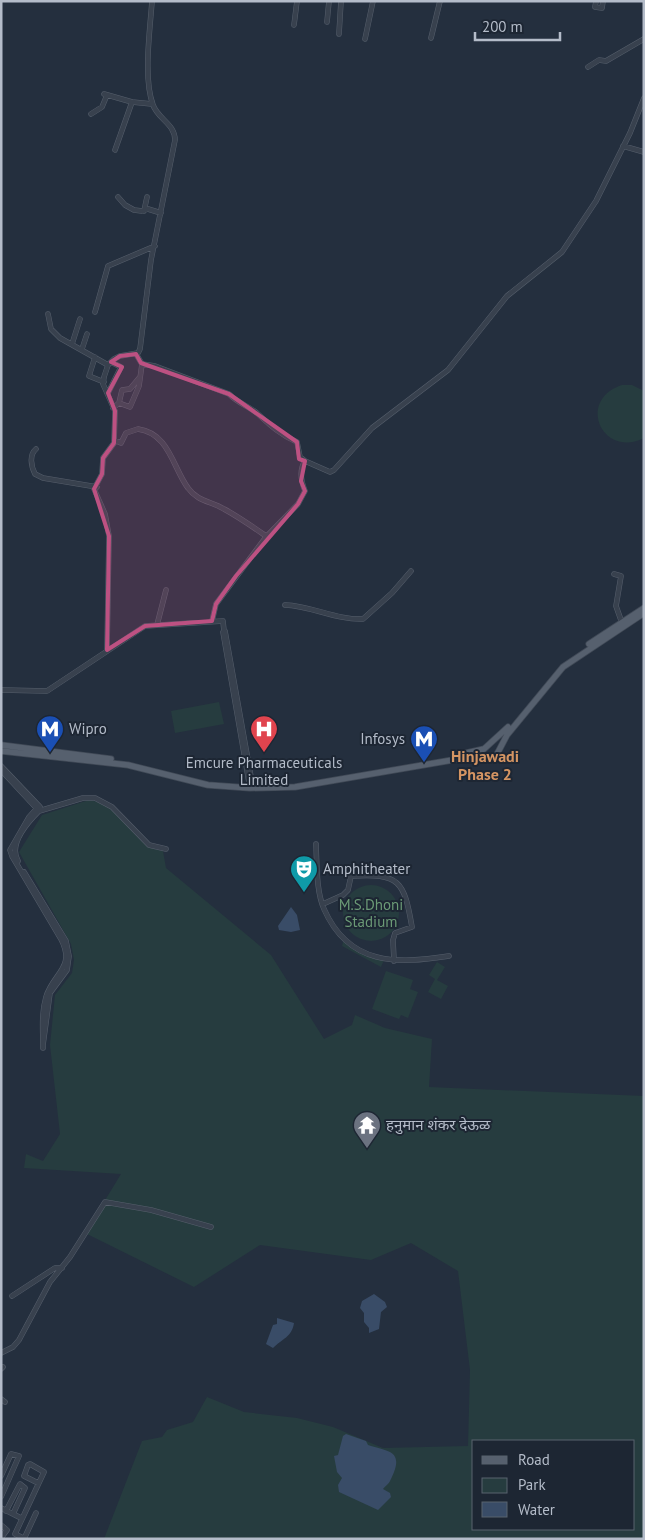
<svg xmlns="http://www.w3.org/2000/svg" width="645" height="1540" viewBox="0 0 645 1540" font-family="'PT Sans','Noto Sans Devanagari',sans-serif">
<style>
.green{fill:#263c3f;fill-rule:evenodd}
.water{fill:#394c67}
.lines{fill:none;stroke-linecap:round;stroke-linejoin:round}
.minor-casing{stroke:#565f6c;stroke-width:5.5}
.major-casing{stroke:#414a57;stroke-width:7}
.minor{stroke:#38414e;stroke-width:4.5}
.major{stroke:#56606e;stroke-width:5.5}
.marked{fill:#bd5182;fill-opacity:0.2;stroke:#bd5182;stroke-width:4;stroke-linejoin:round}
.labels{text-anchor:middle;stroke-width:4;stroke-linejoin:round;paint-order:stroke}
.poi-label{font-size:15px;fill:#b4bcc9;stroke:#1d2633;text-anchor:start}
.park-label{font-size:15px;fill:#6b9a76;stroke:#1d2633}
.neighbourhood-label{font-size:16px;font-weight:bold;fill:#d59563;stroke:#1d2633}
</style>
<rect width="100%" height="100%" fill="#242f3e"/>
<path class="green" d="M622,385H632L644,391V438C602,459 576,400 622,385Z
M219,702L224,724L175,733L171,711Z
M89,800C124,805 131,846 163,851L166,868L271,955L324,1039L352,1025L355,1015L385,1028L432,1039L429,1087L644,1096V1539H104L142,1441L162,1437L167,1430L193,1422L207,1397L244,1412L297,1418L333,1427L383,1448L468,1446L470,1370L458,1271L411,1243L371,1260L260,1245L194,1287L85,1233L121,1174L24,1168L26,1154L43,1161L60,1134L50,1045L55,995L72,973L74,960L71,944L19,852L42,815ZM474,1441H634V1529H474Z
M343 913a28 28 0 1 1 56 0a28 28 0 1 1-56 0Z
M344,938L364,952L384,960L381,967L342,946Z
M437,962L445,967L437,980L448,986L441,999L428,992L435,979L429,975Z
M386,971L413,980L410,989L418,992L408,1018L401,1015L399,1019L372,1009Z"/>
<path class="water" d="M291,907L297,915L300,930L291,932L279,930L278,926Z
M374,1294L385,1302L387,1307L381,1312L379,1329L369,1333V1328L364,1322V1313L360,1308L362,1301Z
M277,1318L294,1323C292,1337 282,1339 273,1348L266,1344L273,1325L277,1324Z
M346,1434L366,1441L368,1445C391,1452 405,1451 390,1481C389,1484 385,1486 383,1489L390,1493L391,1497L378,1510L339,1492L338,1485L342,1478L337,1472L334,1456L338,1455L343,1436Z"/>
<g class="lines">
<g class="minor-casing">
<path id="minor" d="M596,1L595,7L602,8L603,1
M327,22L329,1
M294,25L297,1
M339,34L341,1
M431,38L440,1
M365,39L373,1
M588,67L599,60L606,61L644,39
M104,94L132,102L152,104
M91,114L102,107L107,95
M623,146L644,152
M115,150L132,102
M118,197L125,205L134,210L142,211L148,209L161,213
M144,211L147,197
M95,312L108,266L155,246
M48,314L51,329L60,338L108,365
M72,344L80,319
M82,349L87,334
M136,354L142,364L155,366L229,394C239,404 249,406 258,414C271,426 281,435 297,442L300,457L305,461
M95,357L89,376L104,382
M108,393L121,367L111,362
M119,403L122,390L130,389L140,377
M113,408L119,403L130,407L139,386L142,364
M114,440L121,443L126,433L138,429C169,433 173,468 188,488C198,502 211,501 224,509C239,517 253,527 266,536
M36,449C29,455 31,466 35,474L43,478L97,487
M614,574L621,576L616,606L622,623
M285,605C312,606 336,620 363,619L392,593L411,571
M212,621L216,604L266,537L298,504L305,491C301,481 299,470 305,461L330,472L334,470L372,428L448,370L507,296L562,252L596,201L630,133L644,98
M157,625L166,590
M107,650L109,536L105,514L94,489L102,474L103,458L114,443L115,411L103,384L104,377L108,365L114,359L120,356L138,353L140,349L151,260L175,140C175,124 158,119 153,105C143,78 150,31 152,1
M1,690L47,691L145,626L223,621L224,631
M1,766L40,807
M1,770L39,811L83,798H95L112,807L149,845L166,849
M250,788L223,632L225,631L253,788
M39,806L29,817L10,850L12,856L61,939C76,968 53,973 46,997C41,1014 43,1031 43,1048
M316,844C317,864 316,891 324,909C349,966 397,964 449,956
M18,861C8,844 27,823 39,811
M24,872L66,941L69,956L67,970L50,993L43,1045
M323,904L343,895L348,890L351,876C400,873 404,881 412,927L395,933L393,940L394,961
M12,1296L55,1268H62
M1,1353L13,1347L19,1340L50,1282L70,1257L105,1202L151,1210L211,1227
M1,1369L3,1367
M1,1399L5,1402
M1,1476L11,1454L19,1456L1,1497
M1,1508L21,1518
M6,1511L20,1484L25,1488L13,1514
M1,1525L7,1530L1,1538
M24,1539L36,1513
M25,1539L15,1534L44,1472L30,1464L28,1465L24,1476L38,1483"/>
</g>
<g class="major-casing">
<path id="major" d="M589,644L644,608
M1,745L111,759
M1,751L128,765L208,785L250,788L295,787L470,757L485,756L492,759L496,756L507,735L563,667L644,613
M462,754L484,749L508,727"/>
</g>
<use href="#minor" class="minor"/>
<use href="#major" class="major"/>
</g>
<path class="marked" d="M136,354L141,363L229,394L297,442L299,459L305,461L301,481L305,491L298,504L236,576L216,604L212,621L145,626L107,650L109,536L94,489L102,474L103,458L114,443L115,411L108,393L122,367L111,362L120,356Z"/>
<defs>
<g id="metro-pin" transform="scale(1.4375)"><path d="M0 17L-7.5 6A9.5 9.5 0 1 1 7.5 6Z" fill="#1a4fb4" stroke="#1d2633"/><path d="M-5.5 5V-5H-3L0 0L3-5H5.5V5H3V-.5L0 4L-3-.5V5Z" fill="#fff"/></g>
<g id="hospital-pin" transform="scale(1.4375)"><path d="M0 17L-7.5 6A9.5 9.5 0 1 1 7.5 6Z" fill="#e0444e" stroke="#1d2633"/><path d="M-5-5h3v3.5h4V-5h3V5h-3V1.5h-4V5h-3Z" fill="#fff"/></g>
<g id="theatre-pin" transform="scale(1.4375)"><path d="M0 17L-7.5 6A9.5 9.5 0 1 1 7.5 6Z" fill="#0f9aa8" stroke="#1d2633"/><path d="M-5-5.5Q0-4 5-5.5V0Q5 5 0 6Q-5 5-5 0ZM-3.3-2.5H-1v1.5H-3.3ZM1-2.5H3.3v1.5H1ZM-2.8 1Q0 5.5 2.8 1Z" fill="#fff"/></g>
<g id="temple-pin" transform="scale(1.4375)"><path d="M0 17L-7.5 6A9.5 9.5 0 1 1 7.5 6Z" fill="#6b7280" stroke="#1d2633"/><path d="M0-6L5-2H3V0L6.5 2.5H4V6H1.5V3h-3V6H-4V2.5H-6.5L-3 0V-2H-5Z" fill="#fff"/></g>
</defs>
<g fill-rule="evenodd">
<use href="#metro-pin" x="50" y="729"/>
<use href="#hospital-pin" x="264" y="729"/>
<use href="#metro-pin" x="424" y="739"/>
<use href="#theatre-pin" x="304" y="869"/>
<use href="#temple-pin" x="367" y="1125"/>
</g>
<g class="labels">
<g class="poi-label">
<text x="69" y="734">Wipro</text>
<text x="405" y="744" text-anchor="end">Infosys</text>
<text x="264" y="768" text-anchor="middle">Emcure Pharmaceuticals<tspan x="264" dy="17">Limited</tspan></text>
<text x="323" y="874">Amphitheater</text>
<text x="386" y="1130">हनुमान शंकर देऊळ</text>
</g>
<g class="park-label">
<text x="371" y="910">M.S.Dhoni<tspan x="371" dy="17">Stadium</tspan></text>
</g>
<g class="neighbourhood-label">
<text x="485" y="762">Hinjawadi<tspan x="485" dy="18">Phase 2</tspan></text>
</g>
</g>
<rect width="645" height="1540" fill="none" stroke="#b4bcc9" stroke-width="5"/>
<rect x="472" y="1440" width="162" height="90" fill="#1d2633" stroke="#59626f"/>
<rect x="482" y="1456" width="25" height="8" fill="#56606e" stroke="#59626f"/>
<text x="518" y="1465" font-size="15" fill="#b4bcc9">Road</text>
<rect x="482" y="1478" width="25" height="15" fill="#263c3f" stroke="#59626f"/>
<text x="518" y="1490" font-size="15" fill="#b4bcc9">Park</text>
<rect x="482" y="1502" width="25" height="15" fill="#394c67" stroke="#59626f"/>
<text x="518" y="1515" font-size="15" fill="#b4bcc9">Water</text>
<path d="M475 32v8h85v-8" fill="none" stroke="#b4bcc9" stroke-width="2.5"/>
<text x="482" y="32" font-size="15" fill="#b4bcc9" stroke="#1d2633" stroke-width="4" paint-order="stroke">200 m</text>
</svg>
